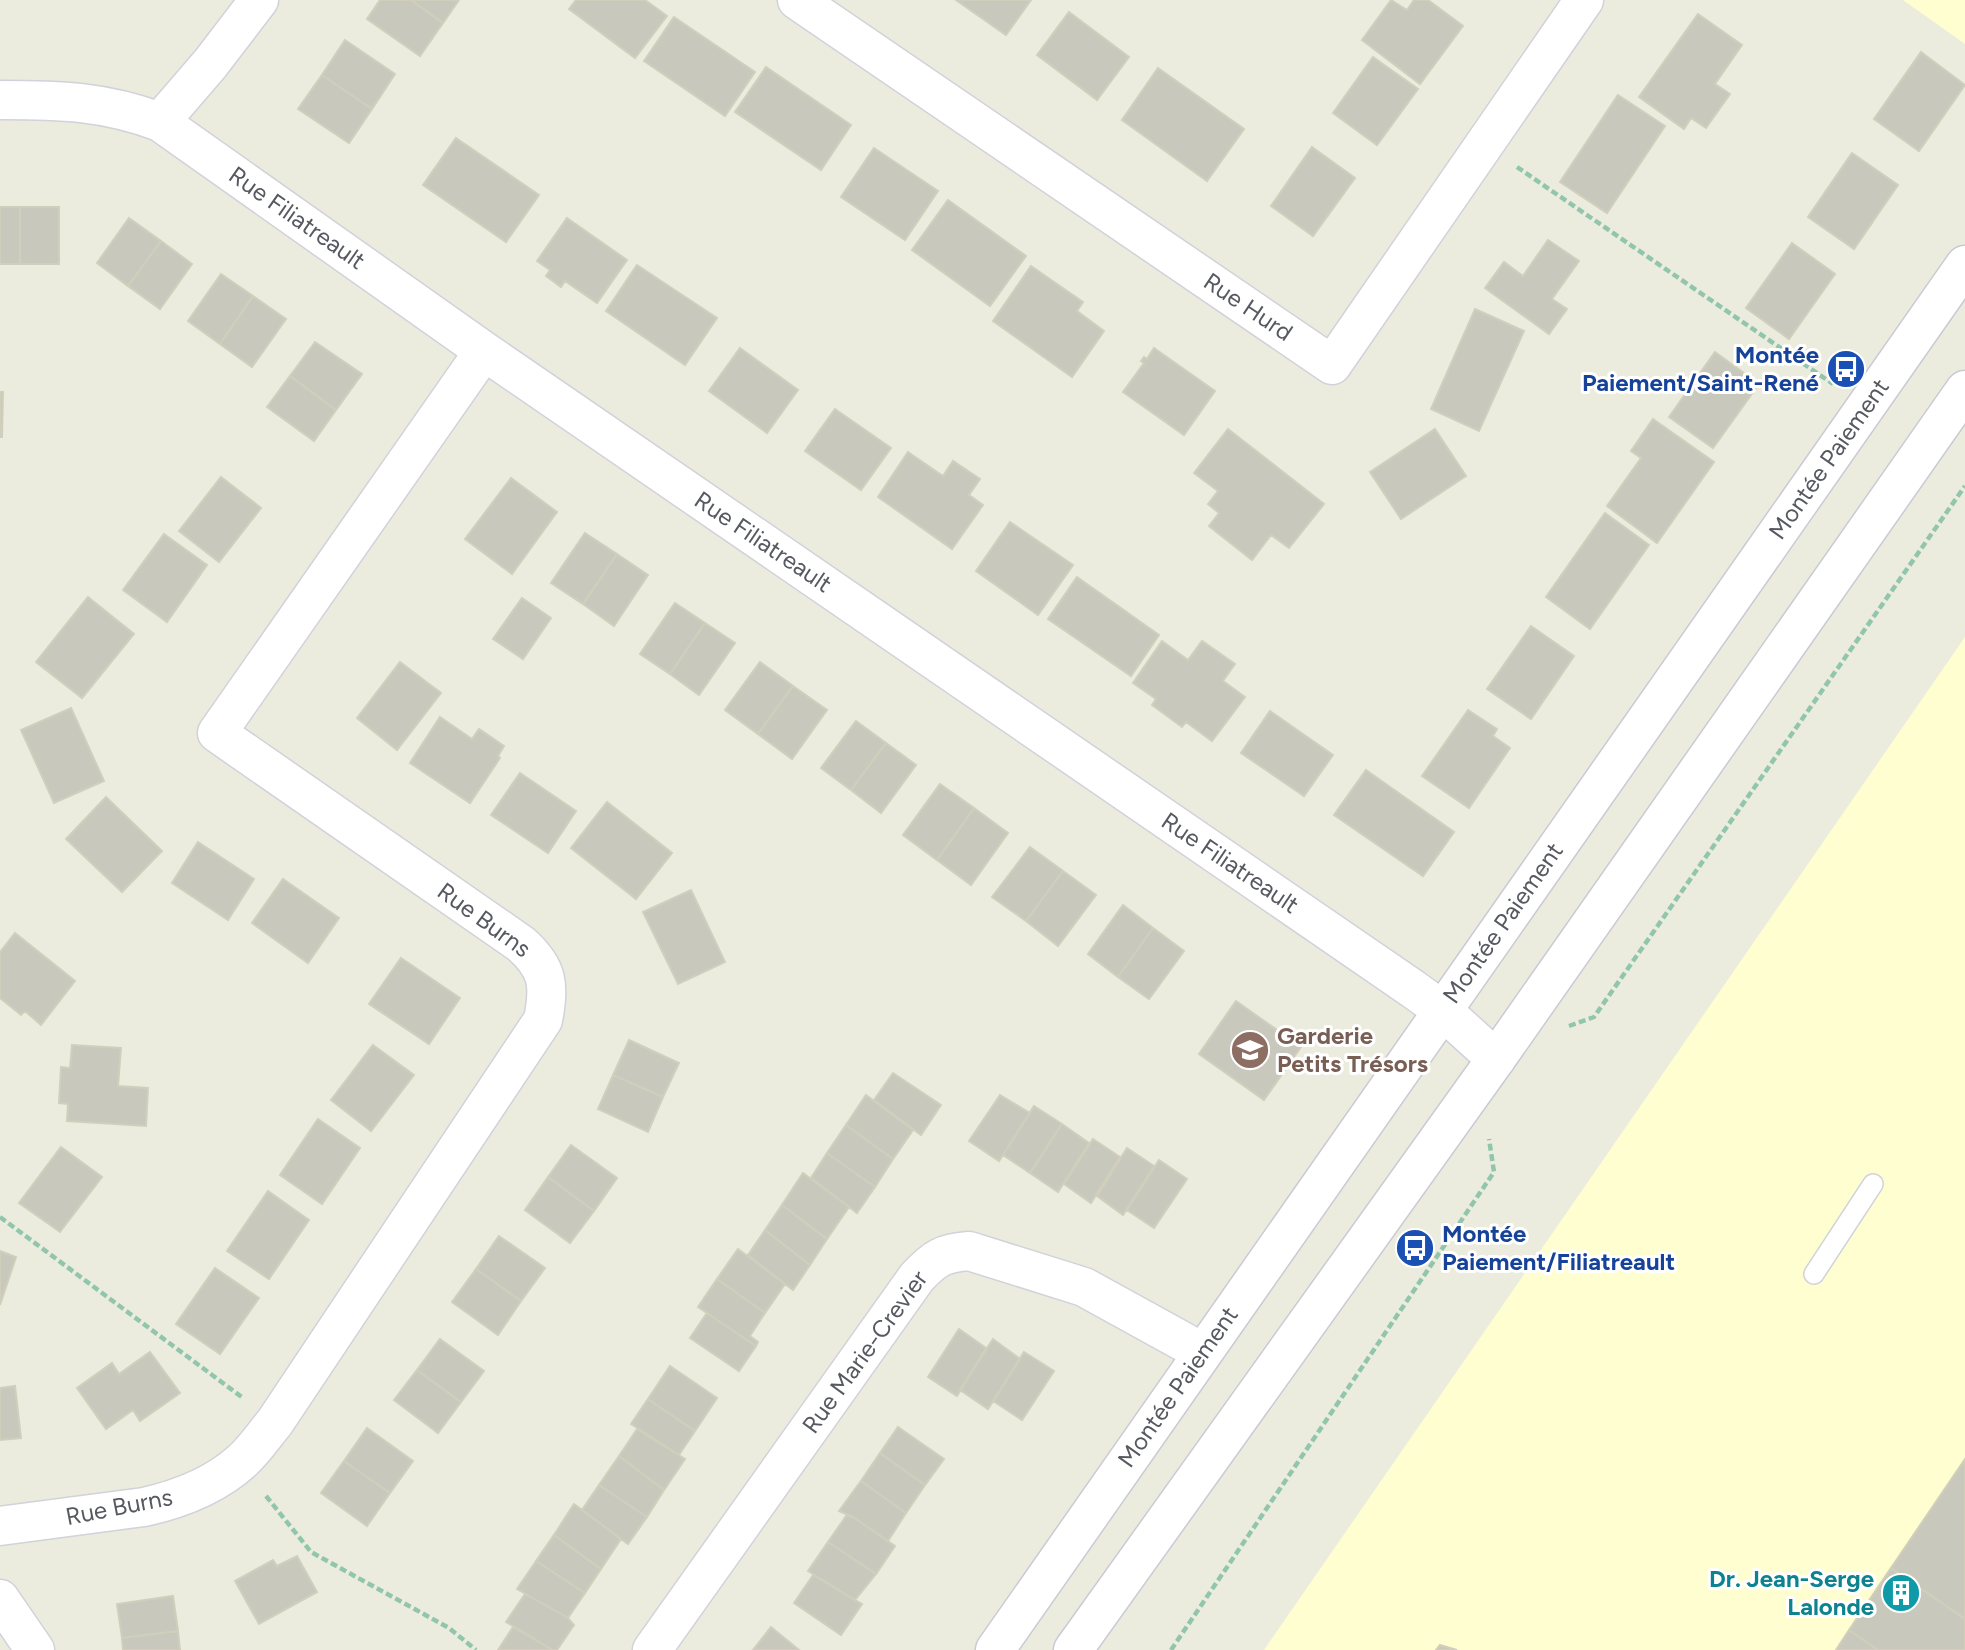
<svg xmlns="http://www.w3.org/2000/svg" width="1965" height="1650" viewBox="0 0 1965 1650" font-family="Figtree,sans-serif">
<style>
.commercial{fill:#fffed0}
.building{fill:#c9c8bd;stroke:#d1cfbc;stroke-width:2}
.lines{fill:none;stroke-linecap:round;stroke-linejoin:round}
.lane-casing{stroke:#d1d2da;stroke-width:22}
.street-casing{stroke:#d1d2da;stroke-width:41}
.secondary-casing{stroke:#c9cbd4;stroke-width:41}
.path{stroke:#91c6ac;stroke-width:4.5;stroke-dasharray:7 3.5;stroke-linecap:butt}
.lane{stroke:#fff;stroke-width:19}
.street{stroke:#fff;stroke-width:38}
.secondary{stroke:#fff;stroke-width:38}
.labels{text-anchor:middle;stroke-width:6;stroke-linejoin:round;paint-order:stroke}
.street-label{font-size:24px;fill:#575961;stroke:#fff}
.transit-label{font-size:24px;font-weight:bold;fill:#164399;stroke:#fff;text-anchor:end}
.education-label{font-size:24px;font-weight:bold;fill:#785e54;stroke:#fff;text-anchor:start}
.culture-label{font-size:24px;font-weight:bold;fill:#0d838f;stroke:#fff;text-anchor:end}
</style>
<rect width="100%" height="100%" fill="#ececde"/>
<path class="commercial" d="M1903,0H1965V44Z
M1965,637V1650H1264Z"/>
<path class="building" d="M380,0H411L443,23L420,56L367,19Z
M411,0H459L443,23Z
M576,0H645L667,16L635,58L569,9Z
M956,0H1031L1006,35Z
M1391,0L1407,10L1414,0H1428L1463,26L1420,84L1362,40Z
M1069,12L1129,57L1097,100L1037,55Z
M1698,14L1742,45L1715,84L1730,94L1706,128L1691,118L1684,129L1639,97Z
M674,17L755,72L725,116L644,61Z
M345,40L395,74L372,109L322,75Z
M1921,52L1965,85L1919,151L1874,119Z
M1373,57L1418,89L1377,145L1333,113Z
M766,67L851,125L821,170L735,112Z
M1158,68L1244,129L1207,181L1122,120Z
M322,75L372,109L349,143L298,109Z
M1618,95L1665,126L1607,213L1560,182Z
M456,138L539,195L506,242L423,185Z
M1312,147L1355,178L1313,236L1271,206Z
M874,148L938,191L905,240L841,197Z
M1852,153L1898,185L1854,249L1808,217Z
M948,200L1026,256L990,306L912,250Z
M0,207H20V264H0Z
M20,207H59V264H20Z
M129,218L161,241L128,286L97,263Z
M567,218L627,260L597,303L565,281L561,287L546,276L550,270L537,261Z
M1548,240L1579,261L1552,299L1567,309L1549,334L1485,288L1504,262L1523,276Z
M161,241L192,264L160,309L128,286Z
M1792,243L1835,274L1789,339L1746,308Z
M637,265L717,318L685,365L606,311Z
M1031,266L1083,302L1077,311L1104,331L1072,377L993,321Z
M221,274L253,296L220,344L188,321Z
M253,296L286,319L252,367L220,344Z
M1475,309L1524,331L1479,431L1431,409Z
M315,342L362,374L336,410L290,376Z
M740,348L798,390L767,433L709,391Z
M1154,348L1215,391L1184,435L1123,392L1144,363L1141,361L1144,357L1147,359Z
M1715,352L1759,384L1713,448L1669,417Z
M290,376L336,410L314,441L267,407Z
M0,392H3L2,437H0Z
M835,409L891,448L861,490L805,451Z
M1653,419L1714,462L1657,543L1607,506L1641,458L1631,451Z
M1228,429L1324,504L1289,548L1271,535L1252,560L1209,526L1219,513L1208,504L1218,491L1194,473Z
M1435,429L1466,476L1401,519L1370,472Z
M908,452L943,476L953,461L980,479L969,495L983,505L952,549L878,497Z
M221,477L261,508L219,562L179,531Z
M511,478L557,512L512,574L465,539Z
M1605,513L1649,545L1590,629L1546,597Z
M1010,522L1073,565L1038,615L976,571Z
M585,533L617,554L583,604L551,583Z
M164,534L207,565L167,622L123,590Z
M617,554L648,575L614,626L583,604Z
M1077,577L1159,635L1131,676L1048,619Z
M88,597L134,634L82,698L36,662Z
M522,598L551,618L523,659L493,639Z
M675,603L705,623L670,674L640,654Z
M705,623L735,643L699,695L670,674Z
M1531,626L1574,656L1531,719L1487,689Z
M1162,641L1188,660L1202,641L1235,664L1223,681L1245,697L1212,741L1186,722L1182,727L1152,705L1156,699L1133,683Z
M400,662L441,693L397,750L357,718Z
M760,662L793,686L758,734L725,710Z
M793,686L827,710L792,759L758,734Z
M71,708L104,781L54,803L21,730Z
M1468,710L1497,729L1493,736L1510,748L1469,808L1422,776Z
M1270,711L1333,755L1304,796L1241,753Z
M440,717L472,739L479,729L504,746L498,756L500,758L470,803L410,763Z
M856,721L886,743L851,790L821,768Z
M886,743L916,765L881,813L851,790Z
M1366,770L1454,832L1423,876L1334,815Z
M520,773L576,811L548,853L491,815Z
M940,784L974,808L937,860L903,835Z
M106,797L162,851L122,892L66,839Z
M607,802L672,853L636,899L571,848Z
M974,808L1008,833L971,885L937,860Z
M198,842L254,879L228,920L172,883Z
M1030,847L1063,871L1026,921L992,897Z
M1063,871L1096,895L1058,946L1026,921Z
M283,879L339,918L308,963L252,923Z
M691,890L725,962L678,984L643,912Z
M1123,905L1153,928L1118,977L1088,954Z
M1153,928L1184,951L1149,999L1118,977Z
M15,933L75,981L41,1025L25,1011L21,1015L0,998V952Z
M401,958L460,998L429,1044L369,1004Z
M1236,1001L1301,1047L1264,1100L1199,1054Z
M629,1040L679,1063L663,1097L613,1075Z
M72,1045L121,1048L118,1086L148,1088L146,1126L67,1121L68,1104L59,1103L61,1067L70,1068Z
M373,1045L414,1075L371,1131L331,1100Z
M893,1073L941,1105L921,1135L874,1100Z
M613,1075L663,1097L648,1132L598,1109Z
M866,1095L913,1130L893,1159L846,1125Z
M1000,1095L1030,1113L999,1161L969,1141Z
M1034,1106L1062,1124L1030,1173L1003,1155Z
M318,1119L360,1148L322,1204L280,1175Z
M1062,1124L1089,1143L1058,1192L1030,1173Z
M846,1125L893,1159L875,1187L827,1153Z
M1093,1139L1120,1157L1091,1203L1064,1184Z
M571,1145L617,1178L594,1211L548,1177Z
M61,1147L102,1177L60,1232L19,1203Z
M1127,1148L1154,1166L1123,1215L1097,1196Z
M827,1153L875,1187L857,1213L811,1178Z
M1159,1160L1187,1179L1154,1228L1127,1210Z
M803,1173L849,1207L827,1239L782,1205Z
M548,1177L594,1211L570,1243L525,1210Z
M268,1191L309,1220L269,1279L227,1251Z
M782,1205L827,1239L810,1265L765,1230Z
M765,1230L810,1265L793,1290L748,1255Z
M499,1236L545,1268L521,1301L476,1269Z
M738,1249L785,1284L765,1313L717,1279Z
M0,1251L16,1257L0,1305Z
M215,1268L259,1298L220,1354L176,1324Z
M476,1269L521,1301L498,1335L452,1302Z
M717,1279L765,1313L750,1336L758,1342L756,1346L698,1307Z
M707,1313L756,1346L739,1371L690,1338Z
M959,1329L986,1348L957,1396L928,1377Z
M440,1339L484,1371L461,1402L417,1370Z
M993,1339L1020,1359L988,1409L960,1390Z
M150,1352L180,1393L140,1421L133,1410L106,1429L77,1388L112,1363L119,1374Z
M1024,1352L1054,1371L1022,1420L993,1401Z
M670,1366L717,1398L695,1431L648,1399Z
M417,1370L461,1402L438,1433L394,1400Z
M15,1386L21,1438L0,1440V1388Z
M648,1399L695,1431L679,1455L631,1424Z
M898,1427L944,1459L925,1485L880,1453Z
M367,1428L413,1461L390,1493L344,1461Z
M637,1429L685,1459L664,1490L619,1456Z
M880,1453L925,1485L906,1513L861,1481Z
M619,1456L664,1490L647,1517L599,1485Z
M1965,1459V1619L1891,1568Z
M344,1461L390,1493L367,1526L321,1493Z
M861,1481L906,1513L888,1541L853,1517L839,1511Z
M599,1485L647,1517L628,1544L582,1510Z
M574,1504L621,1539L601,1569L554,1535Z
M846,1516L853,1517L895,1546L876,1574L828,1542Z
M554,1535L601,1569L585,1593L536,1561Z
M828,1542L876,1574L855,1600L808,1571Z
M297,1556L317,1592L259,1624L235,1581L273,1560L277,1566Z
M536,1561L585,1593L568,1618L517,1589Z
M1891,1568L1965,1619V1650H1878L1849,1630Z
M813,1575L862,1604L841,1635L794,1603Z
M525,1594L568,1618L574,1625L557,1650H553L506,1622Z
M173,1596L178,1631L122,1638L117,1604Z
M513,1627L553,1650H498Z
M771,1627L799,1650H753Z
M1849,1630L1878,1650H1836Z
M178,1631L180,1650H123L122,1638Z
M1440,1645L1457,1650H1436Z"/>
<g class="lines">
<g class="lane-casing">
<path id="lane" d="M1814,1274L1873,1184"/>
</g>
<g class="street-casing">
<path id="street" d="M797,0L1332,365L1584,0
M0,100C60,100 104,101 160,122L484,351L1413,989L1442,1010L1496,1059
M160,122L210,64L259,0
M0,1526L144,1507C180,1499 216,1485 243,1460C255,1449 265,1434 275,1422L543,1020C550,985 548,968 521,944L217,733L484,351
M0,1599L35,1650
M652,1650L917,1277C935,1258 943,1253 969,1251L1084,1287L1202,1352"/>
</g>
<g class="secondary-casing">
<path id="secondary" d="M995,1650L1965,265
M1073,1650L1496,1059L1965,390"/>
</g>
<path class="path" d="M1517,167L1833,384
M1569,1026L1594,1017L1965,486
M0,1217L243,1398
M266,1496L311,1552L449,1628L476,1650
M1171,1650L1494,1172L1489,1139"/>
<use href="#lane" class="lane"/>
<use href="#street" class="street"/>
<use href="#secondary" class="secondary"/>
</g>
<defs>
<g id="bus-disc" transform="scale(2.0125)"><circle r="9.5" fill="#1a4fb4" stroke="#fff"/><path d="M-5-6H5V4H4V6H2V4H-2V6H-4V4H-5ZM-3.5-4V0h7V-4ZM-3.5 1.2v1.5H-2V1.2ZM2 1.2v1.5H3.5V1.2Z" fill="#fff"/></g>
<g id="school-disc" transform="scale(2.0125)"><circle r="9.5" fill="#8d6e63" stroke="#fff"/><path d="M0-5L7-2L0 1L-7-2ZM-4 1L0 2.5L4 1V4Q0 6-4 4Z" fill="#fff"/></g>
<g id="building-disc" transform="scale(2.0125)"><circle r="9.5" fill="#0f9aa8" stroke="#fff"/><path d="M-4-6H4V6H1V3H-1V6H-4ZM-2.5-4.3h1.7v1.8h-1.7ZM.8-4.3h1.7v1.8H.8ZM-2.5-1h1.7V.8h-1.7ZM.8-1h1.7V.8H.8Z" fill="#fff"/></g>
</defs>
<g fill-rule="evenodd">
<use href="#bus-disc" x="1846" y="369"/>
<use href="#school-disc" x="1250" y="1050"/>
<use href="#bus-disc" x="1415" y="1248"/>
<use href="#building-disc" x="1901" y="1593"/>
</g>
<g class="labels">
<g class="street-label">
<text transform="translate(297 218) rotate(35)" y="8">Rue Filiatreault</text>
<text transform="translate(1248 307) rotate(34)" y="8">Rue Hurd</text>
<text transform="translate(1829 459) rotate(-55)" y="8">Montée Paiement</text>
<text transform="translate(763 542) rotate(34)" y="8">Rue Filiatreault</text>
<text transform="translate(1230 863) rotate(34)" y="8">Rue Filiatreault</text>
<text transform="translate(484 920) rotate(36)" y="8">Rue Burns</text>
<text transform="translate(1503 923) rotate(-55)" y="8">Montée Paiement</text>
<text transform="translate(865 1352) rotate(-54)" y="8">Rue Marie-Crevier</text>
<text transform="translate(1178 1387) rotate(-55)" y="8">Montée Paiement</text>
<text transform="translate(119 1507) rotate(-11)" y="8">Rue Burns</text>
</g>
<g class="transit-label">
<text x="1819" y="363">Montée<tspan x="1819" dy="28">Paiement/Saint-René</tspan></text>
<text x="1442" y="1242" text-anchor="start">Montée<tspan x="1442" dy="28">Paiement/Filiatreault</tspan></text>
</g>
<g class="education-label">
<text x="1277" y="1044">Garderie<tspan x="1277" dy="28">Petits Trésors</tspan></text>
</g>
<g class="culture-label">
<text x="1874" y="1587">Dr. Jean-Serge<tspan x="1874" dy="28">Lalonde</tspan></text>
</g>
</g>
</svg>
